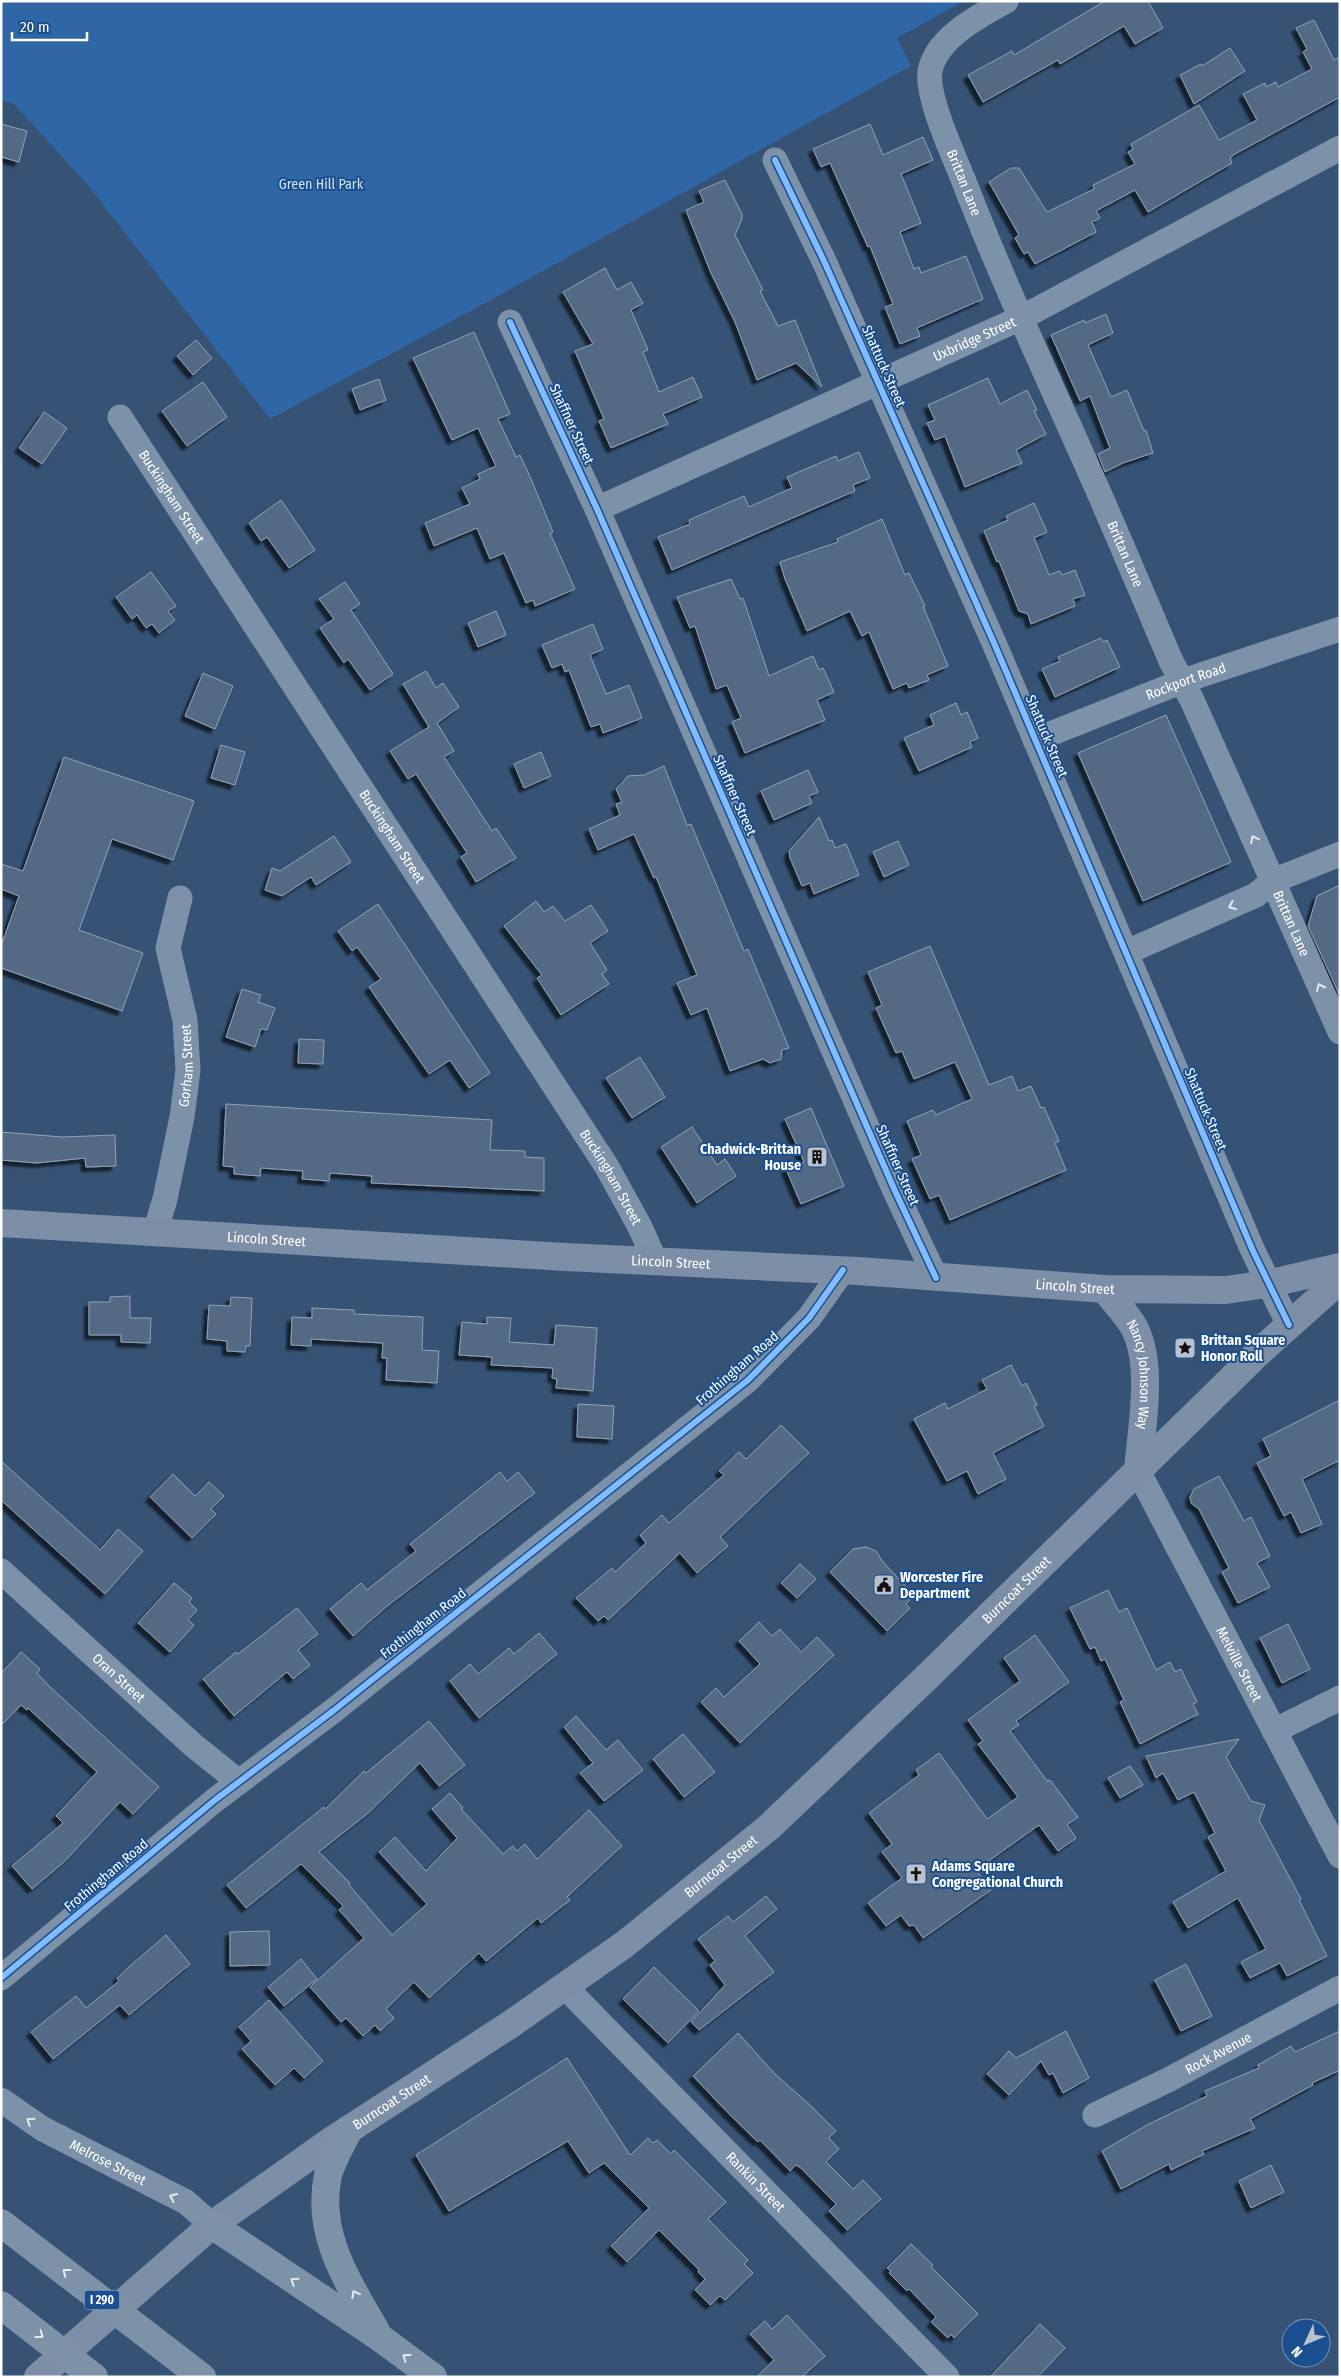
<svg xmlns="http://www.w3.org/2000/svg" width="1341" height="2378" viewBox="0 0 1341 2378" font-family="'Fira Sans Condensed',sans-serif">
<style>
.green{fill:#2f66a5}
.building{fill:#526984;stroke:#92a2b6;filter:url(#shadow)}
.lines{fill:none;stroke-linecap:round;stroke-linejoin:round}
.minor{stroke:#7d92a8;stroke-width:25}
.major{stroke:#7d8ea7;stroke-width:28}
.highway{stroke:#7e92a7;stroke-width:28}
.cycleway-casing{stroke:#1b4f8f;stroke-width:9}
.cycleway{stroke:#80bcff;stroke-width:6}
.oneway{stroke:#e5e9ee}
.oneway2{stroke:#e5e9ed}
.labels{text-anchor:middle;stroke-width:4;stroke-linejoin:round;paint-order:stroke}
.shield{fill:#1b4f8f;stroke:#bbcadd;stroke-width:1}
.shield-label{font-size:12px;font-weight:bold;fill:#fff}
.street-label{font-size:14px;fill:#fff;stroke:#1b4f8f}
.park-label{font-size:14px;fill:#cfe3fa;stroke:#1b4f8f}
.poi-label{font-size:14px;font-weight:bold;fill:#fff;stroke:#1b4f8f;text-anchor:start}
</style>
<defs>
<filter id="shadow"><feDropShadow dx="-4.5" dy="4.5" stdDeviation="1" flood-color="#0009"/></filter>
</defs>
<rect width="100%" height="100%" fill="#365274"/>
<path class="green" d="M1,1H964L897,38L911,66L480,306L270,419L86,183L13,103L1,101Z"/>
<path class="building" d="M1105,1H1148L1163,28L1135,44L1124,26L1060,64L1058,60L983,102L968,75L1012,51L1014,55Z
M1314,20L1334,60L1340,57V97L1235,154L1230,158L1232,163L1148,212L1135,190L1096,211L1100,218L1092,222L1096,232L1035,264L1028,252L1024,254L1015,238L1019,235L989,182L1011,168H1019L1047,212L1094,189L1093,185L1135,164L1128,152L1133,149L1131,144L1199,105L1219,140L1257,120L1243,94L1265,83L1266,87L1276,82L1278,87L1312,69L1303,52L1307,49L1296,28Z
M1230,48L1245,71L1194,104L1180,75L1201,64L1202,66Z
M1,124L27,131L19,162L1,157Z
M870,124L883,155L923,137L933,160L901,174L921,223L900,232L914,269L919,267L921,273L966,256L983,299L917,328L920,336L900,344L885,307L893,304L870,246L868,247L830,163L821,167L813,149Z
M725,180L742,214V219L735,235L763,290L760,291L778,326L795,320L822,387L796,363L757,380L735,322L711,273L686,210L704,202L699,191Z
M605,268L617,290L631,282L643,303L631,310L648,350L643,352L659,392L693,377L702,397L663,414L668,424L611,448L599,421L604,419L575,351L593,344L563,292Z
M1106,314L1113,333L1088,345L1111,397L1127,390L1144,431L1146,430L1153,453L1123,463L1105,472L1098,454L1110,448L1090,396L1080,401L1051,335L1084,320L1085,323Z
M474,332L510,414L498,419L516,457L520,455L531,479L553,532L550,533L575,589L535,606L533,600L526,603L504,553L490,559L477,528L434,546L425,523L470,504L462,488L480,479L478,474L496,466L478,428L452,440L413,358Z
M196,340L212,358L193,375L177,356Z
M988,378L1000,404L1027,390L1037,410L1034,411L1046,434L1016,450L1022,463L965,487L945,436L935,440L927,423L935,420L928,405Z
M379,379L386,400L360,410L352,389Z
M203,382L227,417L187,446L162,411Z
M44,412L67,428L42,464L19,448Z
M859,452L870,478L853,485L855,491L672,570L658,537L690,524L689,520L744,496L749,507L792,488L787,477L836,456L838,461Z
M281,500L315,550L289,568L267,537L261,541L249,523Z
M1034,503L1047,532L1034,538L1049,575L1060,571L1062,575L1075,570L1085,595L1073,599L1075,606L1031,624L1028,614L1019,611L999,561L997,562L984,531L1008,520L1006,516Z
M882,519L905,575L909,573L925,606H923L948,666L927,675L929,680L909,688L907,683L893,689L869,632L862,636L850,611L807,631L785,579L780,562L838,542L837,539Z
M151,572L176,606L168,611L175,620L159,633L152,624L146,628L137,615L132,619L116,597Z
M731,579L740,599L743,598L769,676L813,656L819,670L823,668L834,692L817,700L825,720L745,753L732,722L741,718L727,685L716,689L695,626L690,628L677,597Z
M345,582L360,604L351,610L393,674L370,690L348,659L344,663L320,628L334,619L319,599Z
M496,611L506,635L478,647L468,623Z
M593,624L603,649L590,655L606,694L629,685L642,718L603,733L600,724L591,727L569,670L565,672L562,664L552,668L542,645Z
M1101,638L1103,642L1107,640L1120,667L1055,697L1042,669L1060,661L1058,657Z
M426,671L436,688L443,683L459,707L437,723L454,751L444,757L492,831L496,828L516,858L476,882L461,857L467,853L416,774L408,779L390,751L429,727L403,684Z
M203,673L233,686L215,729L185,716Z
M956,703L961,715L967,712L978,738L970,742L972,747L919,771L904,738L934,725L930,715Z
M1166,715L1231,862L1143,901L1078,753Z
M221,745L245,752L235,785L211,778Z
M541,752L551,776L524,788L514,764Z
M64,757L194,801L173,860L112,839L79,930L143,953L122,1011L1,968V946L19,896L1,889V864L23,871Z
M664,766L687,825L691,824L744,951L748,949L789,1048L782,1050L781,1059L770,1063L763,1059L730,1071L707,1008L691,1015L677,983L697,975L656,877L654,878L634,834L598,850L589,829L620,815L616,804L622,802L616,789L628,776L644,775Z
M808,770L818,792L809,796L812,803L774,820L761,791Z
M819,817L829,841L832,840L835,848L846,844L859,875L814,894L810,883L802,886L790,858L789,851Z
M334,836L351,862L316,885L311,877L282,896L265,890L272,868L280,871Z
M898,841L909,865L884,877L873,852Z
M1340,885V996L1308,926L1317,896Z
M536,901L544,912L553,906L565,921L591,905L608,931L590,943L607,970L602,974L609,984L561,1015L537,978L542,975L504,926Z
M378,904L490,1073L469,1088L450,1060L429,1074L369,987L381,979L357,947L352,951L338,931Z
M930,946L989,1085L1012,1076L1018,1091L1031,1086L1041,1108L1044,1107L1059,1141L1055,1143L1066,1170L950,1220L939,1195L930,1199L912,1159L921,1155L907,1121L933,1110L936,1115L972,1099L955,1062L914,1079L902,1051L896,1053L876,1008L882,1005L868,972Z
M242,989L261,995L258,1002L275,1008L267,1030L261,1029L255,1047L226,1037Z
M299,1039L324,1040L323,1064L298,1063Z
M640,1057L665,1097L632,1118L606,1078Z
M226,1104L492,1120L490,1150L525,1151V1157L544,1158V1191L371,1183L372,1176L330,1173L329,1181L302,1179L303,1171L261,1168L260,1176L234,1174V1167L223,1166Z
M811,1108L844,1186L801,1204L786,1169L804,1162L785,1119Z
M692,1127L717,1165L725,1159L736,1176L697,1203L661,1147Z
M1,1132L62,1137L115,1135L116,1166L86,1167L85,1158L37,1163L1,1160Z
M130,1296V1318H151L150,1343L121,1342V1335H89V1302H110V1297Z
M231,1297L252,1298L250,1346H246L245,1352L227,1351V1341L207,1339L209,1305L230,1306Z
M312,1308L354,1310V1314L423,1317L422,1350L439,1351L437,1383L386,1380L387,1358H382L383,1343L311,1339V1346L291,1345L292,1317L312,1318Z
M487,1317L511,1318L509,1342L554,1345L556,1325L597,1328L593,1391L556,1388L557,1379L552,1378L553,1368L491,1365L492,1357L459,1355L462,1322L487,1324Z
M1011,1365L1022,1386L1026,1383L1037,1405L1034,1406L1044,1426L993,1453L1006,1479L978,1494L967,1471L947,1481L914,1419L945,1403L948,1409L987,1389L982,1380Z
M1340,1400V1460L1302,1479L1322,1524L1301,1533L1291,1512L1284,1516L1257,1463L1271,1456L1263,1439Z
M578,1404L614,1406L612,1439L577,1437Z
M781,1425L809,1453L720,1537L728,1546L697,1573L680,1553L608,1620L604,1616L598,1621L576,1598L612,1568L615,1572L646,1543L640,1535L662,1515L669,1523L724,1475L719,1471L739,1452L746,1459Z
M1,1461L100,1550L118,1529L143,1551L105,1594L1,1500Z
M500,1472L507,1481L518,1472L535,1493L386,1607L353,1636L330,1609L361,1583L367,1590L416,1551L410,1544Z
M173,1474L195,1496L209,1482L224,1496L211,1509L216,1514L192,1538L150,1497Z
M1219,1476L1244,1521L1251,1517L1270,1556L1257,1563L1270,1587L1238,1603L1222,1572L1229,1568L1199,1509L1191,1503L1190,1497L1194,1489Z
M866,1547L876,1551L883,1562L914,1595L906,1604L910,1608L887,1631L830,1572L853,1549Z
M800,1564L816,1579L797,1598L781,1583Z
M174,1583L192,1598L189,1602L197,1610L188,1620L194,1625L170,1652L138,1623Z
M1108,1590L1119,1612L1127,1608L1156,1670L1170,1662L1175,1672L1181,1669L1197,1702L1193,1704L1198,1714L1140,1744L1120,1702L1124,1700L1105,1659L1101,1661L1095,1647L1090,1649L1070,1608Z
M297,1608L318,1634L298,1650L310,1665L293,1679L287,1672L234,1716L203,1679L236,1652L238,1654Z
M759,1622L772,1636L780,1629L801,1652L817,1637L834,1655L740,1743L701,1702L716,1688L724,1697L760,1664L739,1641Z
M1288,1624L1310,1669L1282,1683L1260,1638Z
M539,1633L557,1654L479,1718L450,1681L470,1664L478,1674L509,1648L514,1654Z
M1035,1635L1069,1682L1016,1721L1019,1725L1010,1731L1047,1781L1050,1780L1078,1817L1067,1825L1076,1838L1058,1851L1039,1825L976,1870L991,1890L923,1938L914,1925L909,1926L901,1915L886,1926L868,1903L902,1878L882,1852L892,1844L869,1813L919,1775L916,1770L939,1753L987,1819L1018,1797L978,1744L983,1741L968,1720L1020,1681L1004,1658Z
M21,1652L40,1669L37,1673L49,1686L159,1787L133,1814L120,1802L64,1862L32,1889L12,1866L63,1823L56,1816L97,1772L28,1708L27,1710L21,1705L1,1726V1673Z
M576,1716L606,1750L618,1740L643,1770L604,1801L580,1773L593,1763L564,1727Z
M429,1721L465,1765L439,1786L420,1763L367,1814L319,1852L350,1883L349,1885L392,1935L427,1904L379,1852L395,1837L426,1871L457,1838L432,1809L450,1793L463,1808L461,1809L503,1854L513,1846L517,1851L525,1844L537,1859L589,1810L622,1846L567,1897L570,1900L541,1923L538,1918L486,1961L479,1953L429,1998L414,1982L386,2009L394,2018L380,2031L375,2025L363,2036L346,2018L341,2022L310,1987L364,1938L339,1910L343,1906L301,1864L246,1908L227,1885L324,1807L325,1809L364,1771L366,1773Z
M683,1734L715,1772L684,1797L653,1759Z
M1239,1739L1226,1757L1251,1801L1265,1805L1259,1820L1301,1899L1299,1900L1327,1956L1287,1976L1280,1963L1250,1978L1241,1962L1266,1949L1238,1898L1188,1928L1173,1902L1226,1871L1208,1837L1215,1833L1194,1792L1178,1800L1163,1773L1156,1778L1146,1756Z
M1130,1766L1143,1785L1120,1798L1108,1778Z
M766,1896L777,1909L745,1936L774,1972L699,2030L691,2022L725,1985L710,1965L715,1961L698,1939L728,1916L733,1922Z
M269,1931L270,1965L230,1966V1932Z
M166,1935L190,1964L129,2015L120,2005L53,2059L31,2032L76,1996L86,2008L119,1981L117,1978L131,1965Z
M301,1959L317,1979L284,2006L268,1987Z
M1186,1964L1212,2016L1181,2031L1155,1980Z
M654,1967L699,2011L668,2043L623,1999Z
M269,2000L323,2061L304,2078L294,2068L275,2085L242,2049L251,2041L239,2027Z
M1066,2031L1089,2078L1063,2093L1053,2073L1049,2075L1041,2061L1009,2095L987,2074L1009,2051L1016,2058Z
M1340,2031V2070L1312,2083L1313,2085L1250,2119L1255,2128L1202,2151L1204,2154L1171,2170L1169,2164L1121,2189L1102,2151L1149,2124L1207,2096L1205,2091L1259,2068L1258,2065L1291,2046L1295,2052Z
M738,2033L775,2074L810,2105L836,2131L829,2138L839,2149L826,2162L853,2189L863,2180L881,2199L847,2230L829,2211L836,2204L801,2168L796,2165L790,2171L760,2140L758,2142L731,2116L693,2076Z
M567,2058L630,2155L648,2138L653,2143L657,2140L671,2154L674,2150L726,2202L708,2219L748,2260L744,2264L753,2273L725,2300L720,2296L710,2305L695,2290L705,2279L698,2272L699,2270L659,2230L627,2262L611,2246L649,2208L604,2163L589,2173L568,2141L449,2211L416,2155Z
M1271,2165L1284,2192L1251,2208L1239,2181Z
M911,2244L933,2265L931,2267L978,2314L954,2338L951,2334L948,2338L931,2322L936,2317L909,2289L907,2291L889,2273L891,2271L887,2268Z
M787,2315L825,2356L802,2377H756L774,2360L750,2334L765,2321L772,2329Z
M1040,2324L1065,2348L1038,2377H990Z"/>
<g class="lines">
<g class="minor">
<path id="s1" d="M1006,1C979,16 936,38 930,71C926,96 953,154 963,179C1002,280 1048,378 1092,477C1119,538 1145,600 1171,661L1192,700L1340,1032"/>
<path d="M775,160L824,261L994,643L1253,1251L1289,1325"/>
<path d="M510,322L597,509L895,1191L936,1278"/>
<path id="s2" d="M120,417L607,1167L640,1227L655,1261"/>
<path id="s3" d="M597,509L1021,318L1340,148"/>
<path id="s4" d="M1035,740L1183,681L1340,629"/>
<path d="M1127,952L1256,895L1273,881L1340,854"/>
<path id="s5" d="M155,1232L165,1199L182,1117L188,1070L185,1020L168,948L180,898"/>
<path id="s6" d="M1138,1471L1340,1856"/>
<path id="s7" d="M1,1571L193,1745L239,1782"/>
<path d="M1274,1731L1340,1698"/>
<path d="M1,1978L215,1800L333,1711L748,1380L809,1318L843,1270"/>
<path id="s8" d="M564,1986L947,2377"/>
<path id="s9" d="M1,2100L43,2129L186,2202L212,2225"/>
<path id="s10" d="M1095,2115L1168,2080L1340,1988"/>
</g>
<g class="major">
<path id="s11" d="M1,1223L566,1257L858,1271L1105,1289L1226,1290L1267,1284L1340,1267"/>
<path id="s12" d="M1105,1289C1114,1302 1128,1315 1135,1329C1154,1368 1141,1429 1138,1471"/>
<path id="s13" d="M38,2377L212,2225L331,2141L511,2024L625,1944L769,1827L925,1679L1258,1353L1340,1280"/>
</g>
<path class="highway" d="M349,2129C342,2144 332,2160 328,2175C315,2235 349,2283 377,2333
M1,2223L202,2377
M212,2225L379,2337L433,2377
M1,2305L94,2377"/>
<g class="cycleway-casing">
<path id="cycleway" d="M775,160L824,261L994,643L1253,1251L1289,1325
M510,322L597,509L895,1191L936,1278
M1,1978L215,1800L333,1711L748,1380L809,1318L843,1270"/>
</g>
<use href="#cycleway" class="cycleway"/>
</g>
<defs><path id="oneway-chevron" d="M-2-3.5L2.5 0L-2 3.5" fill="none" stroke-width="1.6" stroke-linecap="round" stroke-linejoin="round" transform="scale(1.25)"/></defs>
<g class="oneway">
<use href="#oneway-chevron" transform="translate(1254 839) rotate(-115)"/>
<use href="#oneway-chevron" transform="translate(1232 906) rotate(156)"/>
<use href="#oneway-chevron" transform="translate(1320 987) rotate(-114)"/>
<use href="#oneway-chevron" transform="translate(30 2121) rotate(-146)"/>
<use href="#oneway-chevron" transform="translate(173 2197) rotate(-155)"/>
</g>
<g class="oneway2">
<use href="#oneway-chevron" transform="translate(66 2272) rotate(-143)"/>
<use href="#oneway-chevron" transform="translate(294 2281) rotate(-146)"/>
<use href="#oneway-chevron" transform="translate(355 2294) rotate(-119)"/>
<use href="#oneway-chevron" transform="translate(40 2335) rotate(37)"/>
<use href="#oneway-chevron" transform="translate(406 2357) rotate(-144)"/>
</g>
<defs>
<g id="building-square" transform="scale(1.125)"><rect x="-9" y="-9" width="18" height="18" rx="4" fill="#b9c2ce" stroke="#1b4f8f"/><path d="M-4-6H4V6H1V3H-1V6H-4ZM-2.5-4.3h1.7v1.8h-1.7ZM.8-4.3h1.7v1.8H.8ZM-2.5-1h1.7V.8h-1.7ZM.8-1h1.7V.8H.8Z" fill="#111"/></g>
<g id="sight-square" transform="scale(1.125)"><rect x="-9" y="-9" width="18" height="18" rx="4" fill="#b9c2ce" stroke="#1b4f8f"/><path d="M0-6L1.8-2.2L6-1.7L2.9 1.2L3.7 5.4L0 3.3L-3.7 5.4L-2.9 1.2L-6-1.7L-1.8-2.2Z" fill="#111"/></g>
<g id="civic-square" transform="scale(1.125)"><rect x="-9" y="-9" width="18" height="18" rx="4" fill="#b9c2ce" stroke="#1b4f8f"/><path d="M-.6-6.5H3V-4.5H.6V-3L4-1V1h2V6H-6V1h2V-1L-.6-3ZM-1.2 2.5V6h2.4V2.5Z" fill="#111"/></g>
<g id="church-square" transform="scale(1.125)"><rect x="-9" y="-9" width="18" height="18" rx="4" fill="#b9c2ce" stroke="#1b4f8f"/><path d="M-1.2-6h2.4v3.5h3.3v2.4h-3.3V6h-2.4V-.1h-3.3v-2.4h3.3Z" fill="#111"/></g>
</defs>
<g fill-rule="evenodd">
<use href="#building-square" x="817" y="1157"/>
<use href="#sight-square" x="1185" y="1348"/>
<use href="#civic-square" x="884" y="1585"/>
<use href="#church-square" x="916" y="1874"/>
</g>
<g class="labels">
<rect class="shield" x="84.5" y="2290.5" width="35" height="19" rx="4"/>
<g class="shield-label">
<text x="102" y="2304">I 290</text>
</g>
<g class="street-label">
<text dy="5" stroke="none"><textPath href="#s1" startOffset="224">Brittan Lane</textPath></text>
<text dy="5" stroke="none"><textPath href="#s3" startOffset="414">Uxbridge Street</textPath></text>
<text transform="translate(884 366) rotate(66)" y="5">Shattuck Street</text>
<text transform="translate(572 424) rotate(65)" y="5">Shaffner Street</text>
<text dy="5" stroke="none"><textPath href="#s2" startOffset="95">Buckingham Street</textPath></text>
<text dy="5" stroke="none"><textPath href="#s1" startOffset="629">Brittan Lane</textPath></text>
<text dy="5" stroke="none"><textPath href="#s4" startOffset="162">Rockport Road</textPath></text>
<text transform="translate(1047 736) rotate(67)" y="5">Shattuck Street</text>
<text transform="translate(735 795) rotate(66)" y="5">Shaffner Street</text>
<text dy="5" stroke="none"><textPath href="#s2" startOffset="500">Buckingham Street</textPath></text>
<text dy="5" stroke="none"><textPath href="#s1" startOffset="1034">Brittan Lane</textPath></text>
<text dy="5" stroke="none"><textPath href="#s5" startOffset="170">Gorham Street</textPath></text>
<text transform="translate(1206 1109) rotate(67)" y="5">Shattuck Street</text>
<text transform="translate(898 1165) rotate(66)" y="5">Shaffner Street</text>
<text dy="5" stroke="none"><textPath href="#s2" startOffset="905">Buckingham Street</textPath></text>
<text dy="5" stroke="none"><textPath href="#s11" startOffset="266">Lincoln Street</textPath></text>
<text dy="5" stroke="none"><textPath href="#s11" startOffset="671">Lincoln Street</textPath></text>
<text dy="5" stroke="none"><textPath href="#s11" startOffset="1076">Lincoln Street</textPath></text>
<text transform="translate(737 1368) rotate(-41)" y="5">Frothingham Road</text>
<text dy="5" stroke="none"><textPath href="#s12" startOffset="96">Nancy Johnson Way</textPath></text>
<text dy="5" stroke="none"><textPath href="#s13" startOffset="1259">Burncoat Street</textPath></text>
<text transform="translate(423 1623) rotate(-38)" y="5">Frothingham Road</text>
<text dy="5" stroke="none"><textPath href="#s6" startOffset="218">Melville Street</textPath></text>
<text dy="5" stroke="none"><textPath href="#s7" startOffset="159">Oran Street</textPath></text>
<text dy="5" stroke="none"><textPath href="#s13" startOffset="854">Burncoat Street</textPath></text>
<text transform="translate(106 1875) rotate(-40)" y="5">Frothingham Road</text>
<text dy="5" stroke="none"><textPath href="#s10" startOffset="138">Rock Avenue</textPath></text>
<text dy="5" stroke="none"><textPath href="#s13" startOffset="449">Burncoat Street</textPath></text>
<text dy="5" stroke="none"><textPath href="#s9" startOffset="124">Melrose Street</textPath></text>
<text dy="5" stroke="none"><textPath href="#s8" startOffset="274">Rankin Street</textPath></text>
</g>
<g class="park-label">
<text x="321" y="189">Green Hill Park</text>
</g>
<g class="poi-label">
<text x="801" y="1154" text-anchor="end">Chadwick-Brittan<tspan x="801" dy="16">House</tspan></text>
<text x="1201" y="1345">Brittan Square<tspan x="1201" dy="16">Honor Roll</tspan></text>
<text x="900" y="1582">Worcester Fire<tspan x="900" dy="16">Department</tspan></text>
<text x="932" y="1871">Adams Square<tspan x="932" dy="16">Congregational Church</tspan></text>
</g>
</g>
<rect width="1341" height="2378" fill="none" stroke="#ffffff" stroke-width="5"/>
<g transform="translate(1306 2343) rotate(226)"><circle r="24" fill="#1b4f8f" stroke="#7695bc"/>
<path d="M0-4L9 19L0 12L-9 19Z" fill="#b9c2ce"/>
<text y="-8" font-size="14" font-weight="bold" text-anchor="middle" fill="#ffffff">N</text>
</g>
<path d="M12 32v8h75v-8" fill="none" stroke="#ffffff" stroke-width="2.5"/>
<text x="20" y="32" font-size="15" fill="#ffffff" stroke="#1b4f8f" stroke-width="4" paint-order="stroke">20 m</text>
</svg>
